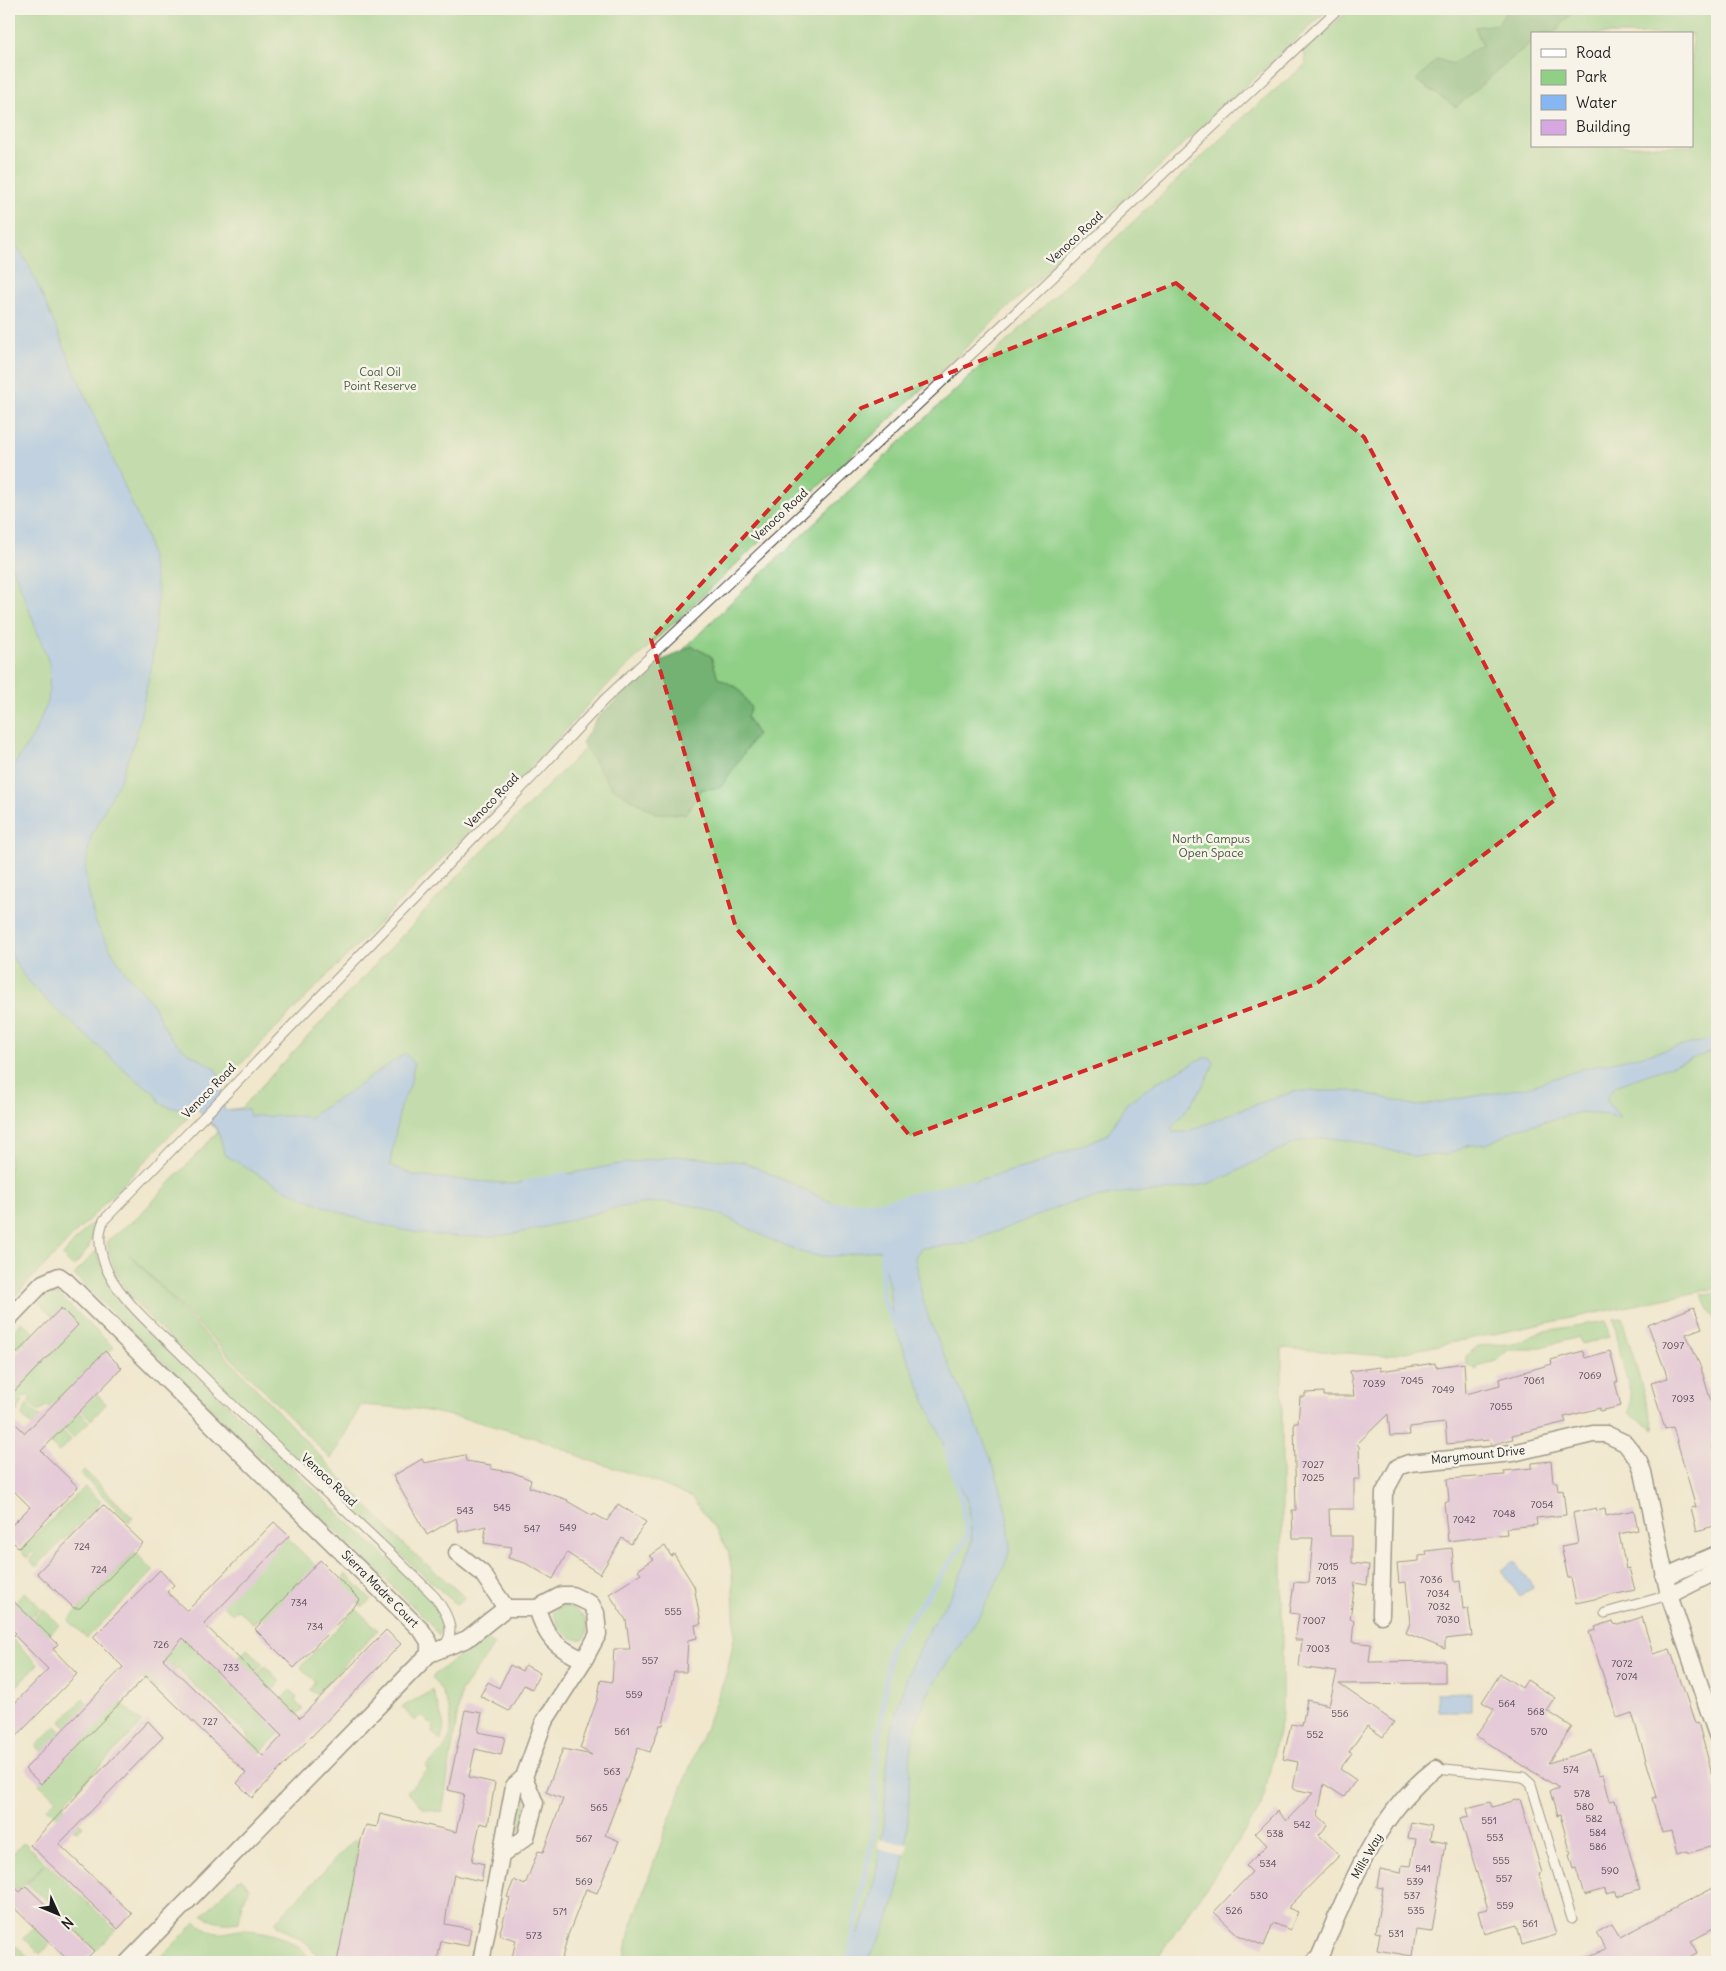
<svg xmlns="http://www.w3.org/2000/svg" width="1726" height="1971" viewBox="0 0 1726 1971" font-family="Delius,sans-serif">
<style>
.green{fill:#8fcf86;stroke:#567651;fill-rule:evenodd}
.forest{fill:#73b273;stroke:#486748}
.water{fill:#87b7f3;stroke:#526a88}
.pier{fill:#f0e7cd}
.lines{fill:none;stroke-linecap:round;stroke-linejoin:round}
.stream{stroke:#87b7f3;stroke-width:5.5}
.building{fill:#d7a7e2;fill-rule:evenodd}
.service-casing{stroke:#3c3a37;stroke-width:11}
.minor-casing{stroke:#3c3a37;stroke-width:19}
.service{stroke:#fff;stroke-width:9}
.minor{stroke:#fff;stroke-width:16}
.marked{fill:none;stroke:#d62828;stroke-width:4;stroke-dasharray:10 6;stroke-linejoin:round}
.labels{text-anchor:middle;stroke-width:5;stroke-linejoin:round;paint-order:stroke}
.number-label{font-size:10px;fill:#4b3f4e}
.street-label{font-size:12px;fill:#1c1c1c;stroke:#f7f3e8}
.park-label{font-size:12px;fill:#445b41;stroke:#f7f3e8}
</style>
<rect width="100%" height="100%" fill="#f7f3e8"/>
<filter id="ink" filterUnits="userSpaceOnUse"><feTurbulence type="fractalNoise" baseFrequency=".02" numOctaves="2"/><feDisplacementMap in="SourceGraphic" scale="10" xChannelSelector="R" yChannelSelector="G"/><feConvolveMatrix kernelMatrix="1 2 1 2 8 2 1 2 1" color-interpolation-filters="sRGB"/></filter>
<filter id="wash" filterUnits="userSpaceOnUse"><feTurbulence type="fractalNoise" baseFrequency=".0096" numOctaves="4" result="noise"/><feDisplacementMap in="SourceGraphic" scale="20" xChannelSelector="R" yChannelSelector="G"/><feGaussianBlur stdDeviation="1.12" result="paint"/><feColorMatrix in="noise" values="0 0 0 0 0 0 0 0 0 0 0 0 0 0 0 0 0 1.4 0 .05"/><feComposite in="paint" operator="in"/></filter>
<g filter="url(#wash)">
<rect width="100%" height="100%" fill="#f0e7cd"/>
<path class="green" d="M9,9H1329L1081,239L592,700L541,758L222,1083L224,1110L241,1108L456,878L723,610L1248,113L1306,64L1304,52L1350,9H1717V1288L1386,1356L1282,1348V1714L1262,1806L1155,1962H624L630,1930L670,1818L727,1673L735,1633L732,1573L728,1550L715,1528L692,1498L649,1479L588,1460L545,1441L472,1420L417,1409L361,1405L331,1459L128,1253L405,1546L466,1598L456,1604C377,1534 300,1463 225,1390C193,1359 155,1328 128,1293C117,1277 110,1260 107,1241L132,1221L133,1222L218,1132L197,1108L9,1302ZM1532,34H1692V146H1532Z
M90,1224L93,1225C93,1245 86,1253 73,1267L62,1256Z
M96,1251L107,1278L143,1322L327,1502L430,1598L443,1620L439,1636L429,1622L74,1275Z
M1717,1292V1323L1701,1295Z
M54,1294L61,1297L114,1348L53,1410L47,1405L39,1412L28,1402L31,1398L28,1395L21,1399L23,1401L17,1412L9,1403V1387L10,1388L54,1318L39,1303L48,1296Z
M1622,1318L1654,1429L1630,1414L1631,1395L1621,1357L1614,1319Z
M1606,1321L1609,1337L1581,1344L1579,1337L1529,1350H1508L1496,1361L1477,1366V1370L1466,1364V1356L1478,1346L1509,1344L1525,1340L1538,1332Z
M22,1322L34,1333L18,1349L9,1340V1335Z
M95,1392L106,1404L91,1420L79,1408Z
M27,1404L55,1432L60,1428L71,1440L59,1452L22,1416Z
M77,1410L89,1422L73,1438L62,1426Z
M84,1470L133,1518L129,1522L81,1474Z
M85,1487L101,1502L36,1567L30,1560L35,1554L33,1552L27,1558L20,1550Z
M286,1537L319,1569L267,1623L261,1617L253,1623L237,1609L232,1614L222,1604Z
M135,1552L154,1571L87,1638L68,1620Z
M346,1574L371,1599L363,1607L338,1583Z
M25,1592L41,1608L30,1619L14,1604Z
M562,1606C578,1607 596,1623 583,1639C567,1642 557,1626 553,1612Z
M43,1609L59,1625L47,1637L32,1621Z
M356,1609L378,1630L316,1694L310,1690L315,1681L301,1668L302,1665Z
M187,1632L268,1713L290,1690L297,1698L295,1701L303,1709L256,1757L249,1747L250,1743L246,1733L177,1669L155,1690L142,1678Z
M9,1636L38,1664L9,1694Z
M482,1637L494,1645L461,1691L442,1813L423,1808L407,1792L428,1770L425,1767C431,1761 441,1754 445,1747C459,1726 446,1694 432,1677Z
M247,1649L263,1664L252,1676L236,1660Z
M265,1666L281,1682L269,1693L254,1678Z
M433,1690L444,1726L441,1741L433,1733L434,1728L421,1715L415,1721L402,1707Z
M83,1699L92,1708L70,1730L61,1721Z
M119,1700L142,1723L62,1805L83,1826L77,1831L64,1825L47,1808L56,1799L39,1784Z
M56,1726L65,1735L46,1755L36,1746Z
M522,1791L524,1792L526,1807L521,1830H519V1793Z
M355,1839L358,1842L355,1870L360,1872L351,1893H348L347,1918L337,1962H323L306,1942L277,1925L276,1921Z
M24,1842L45,1863L19,1890L9,1880V1858Z
M46,1863L116,1930L96,1950L68,1922L69,1916C56,1904 39,1896 27,1883Z
M242,1878L250,1889L242,1902L239,1922C224,1924 216,1924 203,1915L237,1880Z
M196,1922C202,1926 208,1931 217,1933C224,1934 232,1931 240,1930C268,1930 296,1938 312,1962H156Z
M35,1926L51,1942L40,1954L24,1938Z
M16,1946L33,1961L32,1962H9V1953Z"/>
<path class="forest" d="M1508,9H1575L1555,32L1532,34V41L1456,107L1416,80L1437,59L1452,64L1482,45L1475,27L1498,24Z
M692,646L711,656L718,678L738,688L751,708L747,717L757,734L720,788L702,789L685,814L655,813L611,787L582,743L597,718L653,665Z"/>
<path class="water" d="M9,234L29,265L147,538L158,592L152,664L135,740L120,780L91,837L85,871L89,894L95,921L112,952L126,973L150,1000L170,1037L187,1052L215,1068L222,1083L224,1110L248,1109L250,1116H306L310,1119L315,1113L348,1093L405,1053L414,1064L410,1086L400,1107L390,1165L415,1176L514,1184L620,1164L677,1156L744,1162L840,1206L888,1204L1033,1165L1107,1135L1127,1103L1157,1082L1203,1058H1211L1214,1063C1205,1087 1188,1109 1171,1128L1173,1132H1187L1242,1109L1295,1091H1357L1417,1106L1528,1087L1582,1069L1717,1038V1050L1615,1086L1608,1095L1607,1101L1620,1117L1581,1112L1517,1129L1487,1144L1470,1145L1446,1155L1412,1156L1349,1140L1324,1138L1300,1141L1264,1157L1230,1175L1207,1184L1161,1192H1130L1072,1202L965,1244L921,1248L915,1257C919,1276 921,1298 928,1316C956,1390 1004,1460 1010,1540C1011,1553 1004,1568 998,1579C990,1598 980,1616 969,1632C952,1658 931,1681 921,1710C906,1748 911,1791 907,1830C904,1876 893,1926 865,1962L846,1961L867,1912L874,1884L884,1825L886,1776L891,1730L902,1692L911,1666L928,1631L951,1595L966,1563L972,1540L969,1506L893,1323L889,1286L880,1250C859,1251 833,1260 812,1255C766,1245 730,1210 683,1204C630,1197 578,1220 528,1231C424,1253 311,1210 224,1154C221,1131 214,1124 197,1108H173L161,1104L154,1092L134,1078L48,1002L23,975L10,953L9,773L33,736L48,702L50,666L17,577L9,563Z
M1515,1561L1533,1587L1520,1597L1501,1570Z
M1471,1692V1711H1438L1437,1693Z"/>
<path class="pier" d="M879,1839L908,1844L906,1854L878,1849Z"/>
<g class="lines">
<path class="stream" d="M525,1183L565,1175
M832,1206L882,1203L970,1182
M882,1253V1297L895,1326
M849,1962L856,1917L873,1838L875,1772L890,1648L968,1537L961,1497L946,1448"/>
</g>
<g id="blocks">
<path class="building" d="M1694,1307L1702,1328L1686,1334L1701,1368L1717,1422V1443L1712,1445L1717,1463V1525L1697,1531L1691,1508L1696,1507L1673,1427L1665,1429L1651,1383L1668,1378L1648,1325Z
M61,1308L78,1325L9,1397V1361Z
M105,1351L122,1368L41,1451L78,1487L19,1548L9,1538V1528L30,1507L9,1486V1417L25,1433Z
M1583,1351L1585,1358L1610,1351L1618,1382H1615L1621,1406L1600,1411V1408L1564,1417L1566,1422L1512,1435L1513,1439L1491,1445L1489,1440L1447,1444L1445,1423L1409,1427L1410,1435L1390,1436L1388,1414L1357,1444L1359,1446L1360,1479H1354V1509H1329L1330,1536H1352V1563L1369,1565L1367,1585L1355,1583L1350,1619L1354,1620L1352,1642L1371,1644L1369,1662L1445,1661V1683L1339,1684L1394,1722L1383,1737L1367,1726L1349,1752L1352,1753L1340,1769L1356,1780L1344,1797L1324,1784L1318,1815L1328,1825L1319,1835L1340,1855L1288,1908L1298,1912L1290,1930L1273,1923L1264,1946L1238,1935L1214,1912L1252,1872L1246,1866L1267,1845L1255,1833L1277,1811L1286,1821L1313,1793L1293,1789L1298,1762L1283,1759L1291,1724L1302,1726L1307,1700L1329,1705L1337,1672L1299,1667L1302,1640H1295L1299,1614L1290,1613L1294,1582L1309,1583L1313,1538H1293L1292,1510H1296L1294,1423H1298L1300,1397H1305V1393L1324,1392V1396H1354L1350,1371L1380,1367V1371L1435,1363L1436,1367L1464,1363L1466,1394L1500,1385L1499,1379L1552,1364L1551,1360Z
M465,1455L466,1461L491,1465V1469L512,1472L531,1480L529,1487L568,1500L567,1501L593,1516L594,1514L607,1521L618,1504L646,1522L631,1544L622,1538L600,1574L567,1553L553,1579L525,1563L508,1558L512,1547L484,1543L486,1526L459,1532L456,1518L427,1535L393,1476L422,1459L424,1463Z
M1551,1461L1553,1482H1557L1558,1491L1563,1490L1566,1515L1536,1518L1537,1525L1506,1528L1507,1534L1448,1541L1444,1502L1449,1501L1447,1479L1505,1475L1504,1471L1532,1468V1463Z
M103,1505L143,1543L80,1608H74L37,1573Z
M1596,1508L1597,1511L1605,1509L1606,1516L1634,1510L1638,1530L1619,1534L1626,1569L1629,1568L1635,1590L1576,1603L1571,1578H1568L1561,1546L1578,1543L1573,1513Z
M274,1522L289,1536L204,1624L300,1718L386,1630L401,1644L252,1798L237,1783L246,1773L146,1676L41,1784L25,1769L123,1667L93,1637L160,1570L174,1585L167,1592L187,1611ZM183,1638L282,1736L263,1756L163,1659Z
M665,1546L671,1556L674,1554L694,1586L701,1624L695,1625L697,1638L688,1640L686,1672H674L663,1725H660L650,1752L638,1748L605,1835L619,1841L597,1893L586,1889L568,1935L561,1962H511L516,1940L499,1935L510,1898L507,1897L514,1880L525,1885L538,1851L543,1852L563,1799L546,1792L563,1749L592,1755L580,1748L597,1700L601,1680L612,1682L614,1649H630L626,1620L609,1594L641,1574L638,1570L654,1559L649,1556Z
M1452,1548L1455,1582L1460,1581L1463,1609L1468,1608L1472,1636L1445,1639V1649L1406,1633L1410,1623L1406,1582L1399,1583L1397,1563L1419,1561V1556L1427,1555L1426,1551Z
M320,1560L360,1600L294,1668L255,1629Z
M9,1597L58,1644L53,1649L77,1674L9,1744V1709L48,1669L14,1635L16,1633L9,1627Z
M1642,1617L1653,1654L1670,1649L1695,1723L1698,1722L1717,1792V1845L1689,1853L1688,1851L1677,1854L1671,1831L1662,1833L1652,1798L1657,1797L1632,1713L1617,1718L1589,1632L1596,1630L1595,1627L1613,1621L1614,1624L1618,1625Z
M510,1665L522,1671L525,1665L540,1673L532,1689L524,1685L509,1711L480,1696L488,1682L499,1688Z
M1500,1674L1522,1688L1527,1680L1556,1698L1547,1711L1572,1727L1548,1763L1591,1750L1598,1775L1603,1774L1610,1801L1615,1800L1640,1889L1617,1896L1616,1891L1606,1894L1605,1889L1584,1895L1576,1868L1573,1869L1569,1855L1571,1854L1560,1815L1557,1816L1550,1791L1559,1788L1476,1736L1494,1709L1482,1702Z
M465,1710L482,1713L478,1732L505,1737L501,1755L475,1749L469,1777L495,1783L488,1825L480,1823L472,1861L484,1864L481,1881L454,1875L448,1904L445,1924L471,1929L468,1946L441,1941L437,1962H337L361,1840L366,1825L377,1827L380,1814L456,1832L464,1794L448,1790Z
M148,1721L163,1737L59,1844L132,1914L118,1929L30,1845Z
M1520,1799L1542,1873L1539,1874L1556,1935L1522,1945L1517,1925L1484,1934L1478,1911L1488,1909L1460,1818L1469,1816L1467,1808L1490,1802L1492,1807Z
M1411,1822L1432,1826L1430,1840L1446,1843L1432,1932L1416,1930L1412,1956L1377,1950L1380,1933L1375,1932L1383,1888L1377,1887L1380,1869L1401,1873L1402,1865L1411,1866L1416,1839L1408,1838Z
M9,1881L20,1892L26,1886L94,1951L83,1962H70L9,1903Z
M1717,1886V1926L1691,1940L1697,1953L1680,1962H1576L1605,1949L1596,1933L1612,1924L1620,1937Z"/>
</g>
</g>
<g filter="url(#ink)">
<use href="#blocks" fill-opacity="0" stroke="#3c3a37" stroke-width="1"/>
<g class="lines">
<g class="service-casing">
<path id="service" d="M1605,1613L1669,1595
M443,1647C458,1631 446,1612 435,1597C356,1517 270,1444 191,1364C165,1337 133,1312 113,1281C102,1264 95,1238 104,1220L538,771L604,700L1338,9
M1436,1768L1523,1777L1531,1784L1572,1919"/>
</g>
<g class="minor-casing">
<path id="minor" d="M9,1318L43,1283L59,1276L66,1281L422,1631L429,1642V1654L128,1962
M457,1553L482,1573L506,1608
M1664,1577L1717,1554
M1669,1595L1717,1571
M537,1608C546,1638 555,1647 584,1660
M1381,1615L1384,1493L1398,1467L1409,1463L1513,1453L1593,1434H1606L1625,1443L1639,1461L1643,1472L1669,1595L1717,1735
M429,1654L467,1639L506,1608H537L562,1595H572L591,1604L596,1613L598,1634L584,1660L544,1722L524,1777L514,1786L481,1962
M502,1855L526,1837L535,1803L524,1777
M1314,1962L1319,1958C1348,1891 1376,1814 1436,1768"/>
</g>
<use href="#service" class="service"/>
<use href="#minor" class="minor"/>
</g>
</g>
<path d="M0 0H1726V1971H0ZM1176,283L1364,437L1556,799L1316,984L910,1136L736,928L651,639L861,408Z" fill="#f0e7cd" fill-opacity=".55" fill-rule="evenodd"/>
<path class="marked" d="M1176,283L1364,437L1556,799L1316,984L910,1136L736,928L651,639L861,408Z"/>
<g class="labels">
<g class="number-label">
<text x="1673" y="1349">7097</text>
<text x="1590" y="1379">7069</text>
<text x="1412" y="1384">7045</text>
<text x="1534" y="1384">7061</text>
<text x="1374" y="1387">7039</text>
<text x="1443" y="1393">7049</text>
<text x="1683" y="1402">7093</text>
<text x="1501" y="1410">7055</text>
<text x="1313" y="1468">7027</text>
<text x="1313" y="1481">7025</text>
<text x="1542" y="1508">7054</text>
<text x="502" y="1511">545</text>
<text x="465" y="1514">543</text>
<text x="1504" y="1517">7048</text>
<text x="1464" y="1523">7042</text>
<text x="568" y="1531">549</text>
<text x="532" y="1532">547</text>
<text x="82" y="1550">724</text>
<text x="1328" y="1570">7015</text>
<text x="99" y="1573">724</text>
<text x="1431" y="1583">7036</text>
<text x="1326" y="1584">7013</text>
<text x="1438" y="1597">7034</text>
<text x="299" y="1606">734</text>
<text x="1439" y="1610">7032</text>
<text x="673" y="1615">555</text>
<text x="1448" y="1623">7030</text>
<text x="1314" y="1624">7007</text>
<text x="315" y="1630">734</text>
<text x="161" y="1648">726</text>
<text x="1318" y="1652">7003</text>
<text x="650" y="1664">557</text>
<text x="1622" y="1667">7072</text>
<text x="231" y="1671">733</text>
<text x="1627" y="1680">7074</text>
<text x="634" y="1698">559</text>
<text x="1507" y="1707">564</text>
<text x="1536" y="1715">568</text>
<text x="1340" y="1717">556</text>
<text x="210" y="1725">727</text>
<text x="622" y="1735">561</text>
<text x="1539" y="1735">570</text>
<text x="1315" y="1738">552</text>
<text x="1571" y="1773">574</text>
<text x="612" y="1775">563</text>
<text x="1582" y="1797">578</text>
<text x="1585" y="1810">580</text>
<text x="599" y="1811">565</text>
<text x="1594" y="1822">582</text>
<text x="1489" y="1824">551</text>
<text x="1302" y="1828">542</text>
<text x="1598" y="1836">584</text>
<text x="1275" y="1837">538</text>
<text x="1495" y="1841">553</text>
<text x="584" y="1842">567</text>
<text x="1598" y="1850">586</text>
<text x="1501" y="1864">555</text>
<text x="1268" y="1867">534</text>
<text x="1423" y="1872">541</text>
<text x="1610" y="1874">590</text>
<text x="1504" y="1882">557</text>
<text x="584" y="1885">569</text>
<text x="1415" y="1885">539</text>
<text x="1259" y="1899">530</text>
<text x="1412" y="1899">537</text>
<text x="1505" y="1909">559</text>
<text x="1234" y="1914">526</text>
<text x="1416" y="1914">535</text>
<text x="560" y="1915">571</text>
<text x="1530" y="1927">561</text>
<text x="1396" y="1937">531</text>
<text x="534" y="1939">573</text>
</g>
<g class="street-label">
<text transform="translate(1075 238) rotate(-43)" y="4">Venoco Road</text>
<text transform="translate(780 515) rotate(-43)" y="4">Venoco Road</text>
<text transform="translate(492 801) rotate(-46)" y="4">Venoco Road</text>
<text transform="translate(209 1091) rotate(-46)" y="4">Venoco Road</text>
<text transform="translate(1478 1455) rotate(-6)" y="4">Marymount Drive</text>
<text transform="translate(329 1480) rotate(43)" y="4">Venoco Road</text>
<text transform="translate(380 1589) rotate(45)" y="4">Sierra Madre Court</text>
<text transform="translate(1367 1856) rotate(-60)" y="4">Mills Way</text>
</g>
<g class="park-label">
<text x="380" y="376">Coal Oil<tspan x="380" dy="14">Point Reserve</tspan></text>
<text x="1211" y="843">North Campus<tspan x="1211" dy="14">Open Space</tspan></text>
</g>
</g>
<rect width="1726" height="1971" fill="none" stroke="#f7f3e8" stroke-width="30"/>
<rect x="1531" y="32" width="162" height="115" fill="#f7f3e8" stroke="#9f9d96"/>
<rect x="1541" y="49" width="25" height="8" fill="#ffffff" stroke="#9f9d96"/>
<text x="1576" y="58" font-size="15" fill="#1c1c1c">Road</text>
<rect x="1541" y="70" width="25" height="15" fill="#8fcf86" stroke="#9f9d96"/>
<text x="1576" y="82" font-size="15" fill="#1c1c1c">Park</text>
<rect x="1541" y="95" width="25" height="15" fill="#87b7f3" stroke="#9f9d96"/>
<text x="1576" y="108" font-size="15" fill="#1c1c1c">Water</text>
<rect x="1541" y="120" width="25" height="15" fill="#d7a7e2" stroke="#9f9d96"/>
<text x="1576" y="132" font-size="15" fill="#1c1c1c">Building</text>
<g transform="translate(58 1914) rotate(134)" stroke="#f7f3e8" stroke-width="4" paint-order="stroke">
<path d="M0-4L9 19L0 12L-9 19Z" fill="#1c1c1c"/>
<text y="-8" font-size="14" font-weight="bold" text-anchor="middle" fill="#1c1c1c">N</text>
</g>
</svg>
